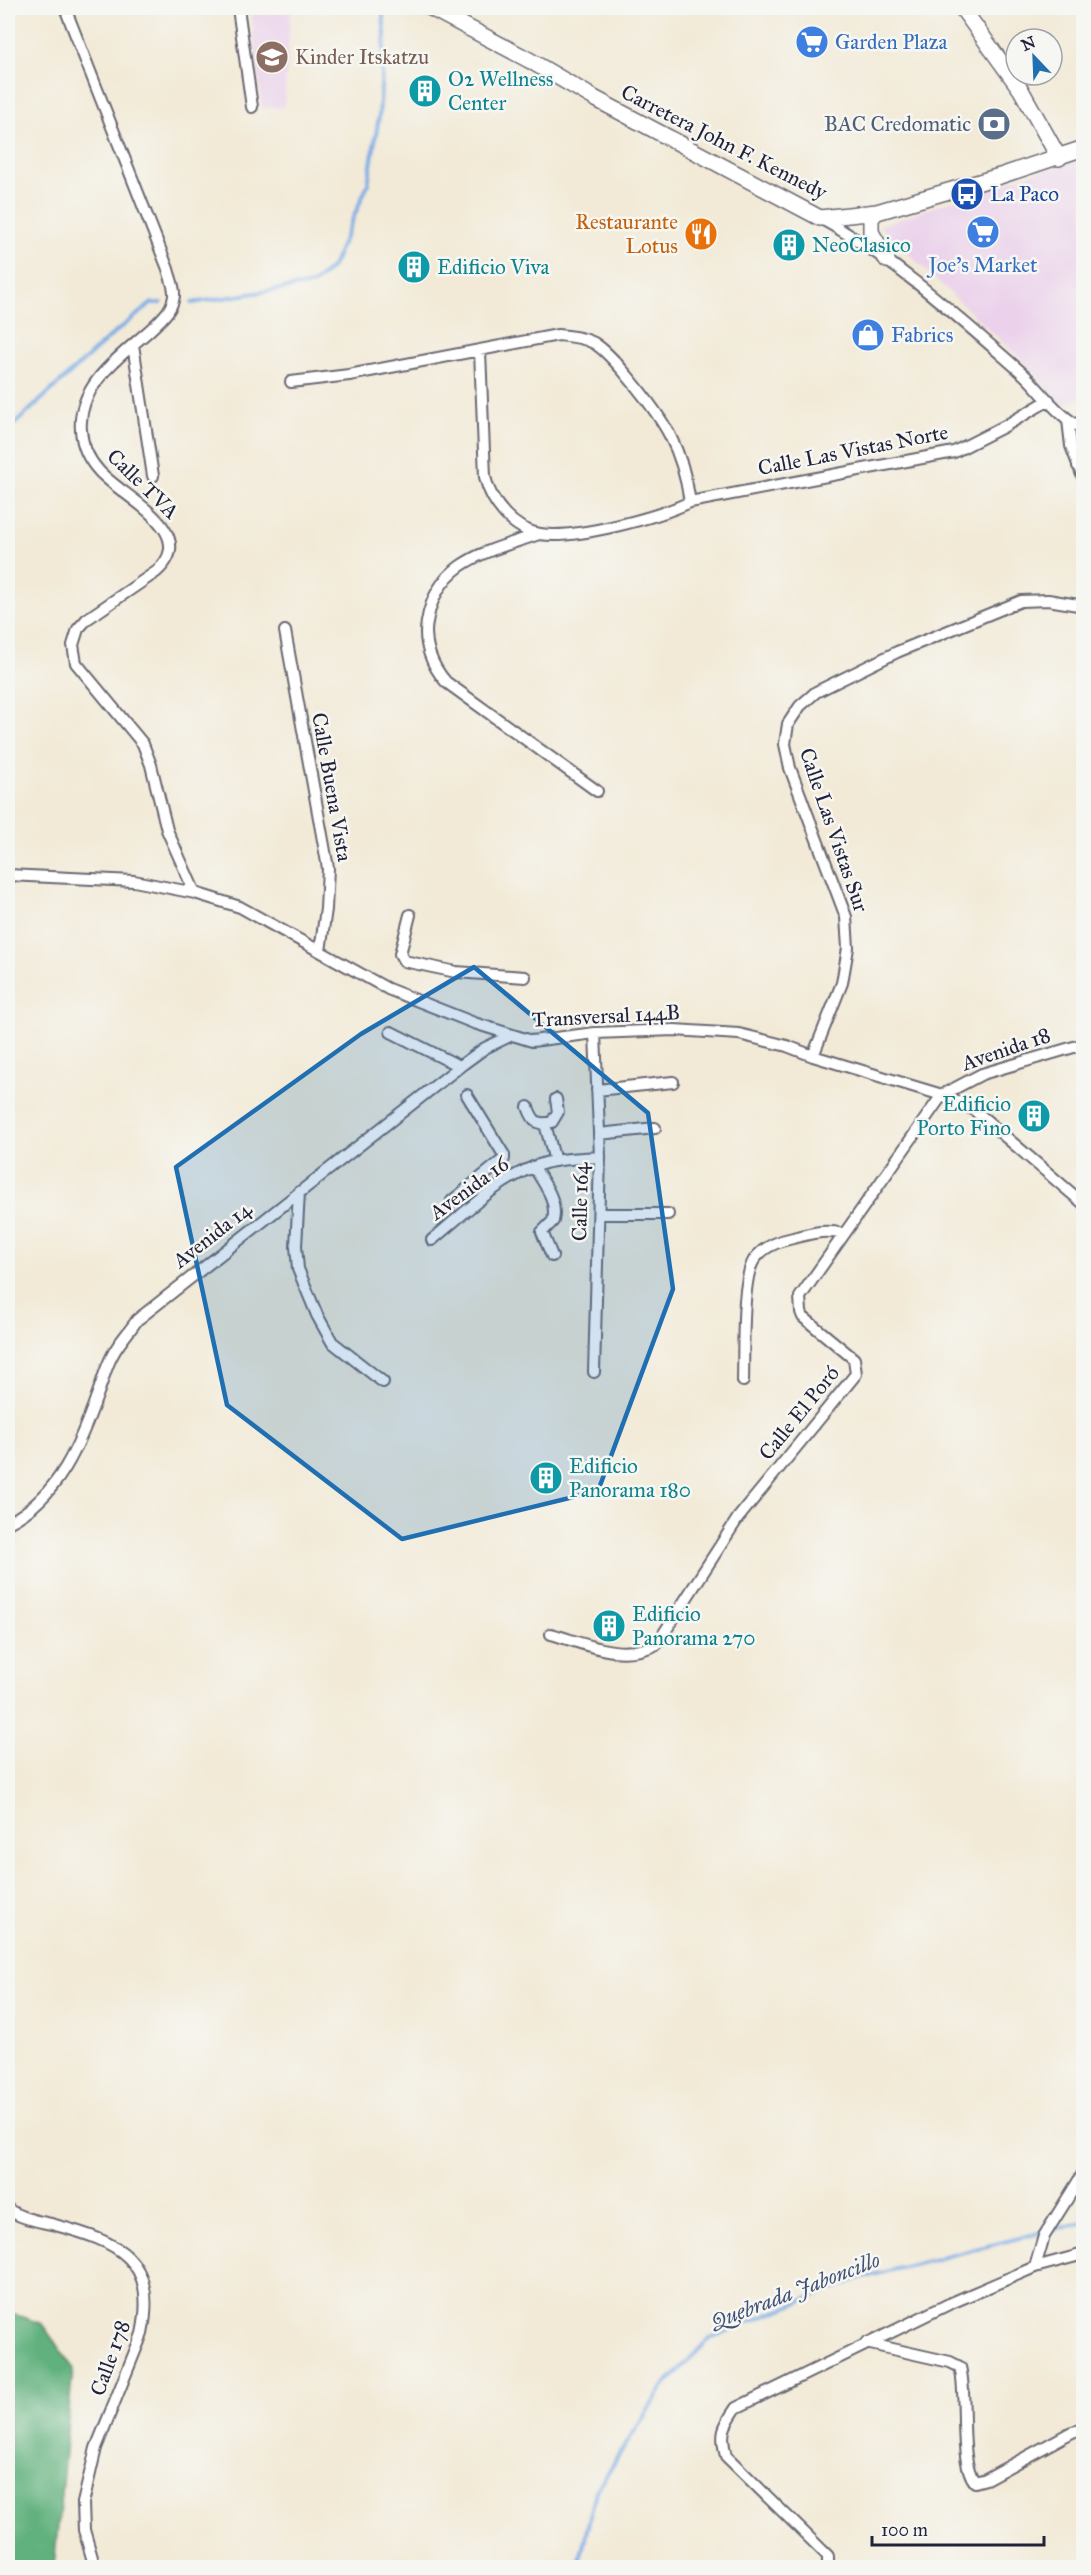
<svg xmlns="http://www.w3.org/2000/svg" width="1091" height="2575" viewBox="0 0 1091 2575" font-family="'IM FELL Great Primer',serif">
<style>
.built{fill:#ebd1eb}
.forest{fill:#61b17d;stroke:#426a5c;stroke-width:1.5}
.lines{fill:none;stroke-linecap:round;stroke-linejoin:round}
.stream{stroke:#7aabe5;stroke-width:4}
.street-casing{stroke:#6b6872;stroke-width:14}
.secondary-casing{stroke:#6b6872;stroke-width:18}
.street{stroke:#fff;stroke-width:10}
.secondary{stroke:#fff;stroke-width:15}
.marked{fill:#1f6fb2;fill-opacity:0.2;stroke:#1f6fb2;stroke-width:4.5;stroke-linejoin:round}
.labels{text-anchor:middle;stroke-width:5;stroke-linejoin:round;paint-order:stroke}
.shop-label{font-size:21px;fill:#366cbe;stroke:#f6f6f2;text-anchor:start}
.education-label{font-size:21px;fill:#785e54;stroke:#f6f6f2;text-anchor:start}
.culture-label{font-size:21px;fill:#0d838f;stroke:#f6f6f2;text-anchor:start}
.service-label{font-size:21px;fill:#4e5e75;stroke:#f6f6f2;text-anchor:end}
.street-label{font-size:21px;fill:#22223b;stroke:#f6f6f2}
.transit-label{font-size:21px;fill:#164399;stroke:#f6f6f2;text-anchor:start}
.food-label{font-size:21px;fill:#c56008;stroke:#f6f6f2;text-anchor:end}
.water-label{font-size:22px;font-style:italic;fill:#415276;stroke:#f6f6f2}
</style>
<rect width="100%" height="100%" fill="#f6f6f2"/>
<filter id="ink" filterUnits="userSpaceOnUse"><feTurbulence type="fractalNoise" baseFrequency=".0167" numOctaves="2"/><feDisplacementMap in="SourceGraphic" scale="12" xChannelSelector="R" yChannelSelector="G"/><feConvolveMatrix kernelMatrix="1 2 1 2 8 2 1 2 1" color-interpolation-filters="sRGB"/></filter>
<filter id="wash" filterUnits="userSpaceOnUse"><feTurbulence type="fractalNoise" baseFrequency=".008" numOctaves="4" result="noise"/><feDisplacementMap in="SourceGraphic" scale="24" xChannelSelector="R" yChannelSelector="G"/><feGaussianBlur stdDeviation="1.35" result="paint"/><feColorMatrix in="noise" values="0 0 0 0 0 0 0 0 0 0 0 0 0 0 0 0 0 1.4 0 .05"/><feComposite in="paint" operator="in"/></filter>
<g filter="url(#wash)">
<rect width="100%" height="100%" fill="#f2ead7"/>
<path class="built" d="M251,8H291L284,107L262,108Z
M1083,155V396L1062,407L1031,369L879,226Z"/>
<path class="forest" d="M8,2312L42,2324L73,2368L54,2567H8Z"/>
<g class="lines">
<path class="stream" d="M192,303L313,284L332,267L368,184L379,116L385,33L382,8
M8,430L113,334L152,303H161
M1050,2231L1084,2222
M578,2568L596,2491L663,2387L710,2338L857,2279L1043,2232"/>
</g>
</g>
<g filter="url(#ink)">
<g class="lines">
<g class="street-casing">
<path id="street" d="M65,8L168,269C170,278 175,287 174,296C172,311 161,319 151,329C121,356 77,385 81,430C82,446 89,460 99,471C123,498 202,532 156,572L87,619L78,629L73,645L76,663L143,744L151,765L167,830L195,893
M238,8L252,107
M820,218C894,258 957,316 1020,371C1041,389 1057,417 1084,429
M133,345L153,476
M480,351L485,477C491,503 513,530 540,534C574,540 659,517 690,502
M291,382L349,375L558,335C569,336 583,337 594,343C607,351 620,367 630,379C664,420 682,447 690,502L954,452L1005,426L1049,400
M1068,420L1071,446L1084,480
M1078,466L1084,446
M539,534C487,552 437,560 427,622C423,644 432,666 446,682L597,791
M285,631L328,868L326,909L320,951
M8,875L134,881L195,893L240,907L388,989L474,1023L532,1041L595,1033L674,1030L739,1034L787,1046L813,1056L942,1095L973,1109L1084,1204
M410,915L400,954L404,961L456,972L525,977
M391,1032L459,1066
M813,1056L842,983L848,948L846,917L790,768L785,744L788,724L800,706L816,692L897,652L1021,601L1048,600L1084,606
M597,1090L673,1082
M528,1107C533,1121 537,1126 552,1122L558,1112L556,1099
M545,1124L555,1161
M599,1134L655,1128
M534,1167C544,1184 558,1200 553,1221L542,1232L552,1256
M299,1192L296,1246L298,1269L317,1315L332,1342L383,1382
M452,1201L504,1159V1155L467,1095
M599,1214H668
M432,1240C466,1212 502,1175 545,1163C563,1158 582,1158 600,1157
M594,1372L600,1157L595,1033
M743,1381C744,1354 741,1280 754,1260C763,1247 778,1241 793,1238C813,1233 823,1229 844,1234
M8,1523C59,1497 80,1444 98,1393C103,1380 106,1366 113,1354C119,1342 130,1331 137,1320L463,1064L485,1048L510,1036
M551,1634C587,1644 621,1662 657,1644L738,1518L856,1374L854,1359L803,1317L801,1312L800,1297L942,1095L982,1074L1084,1044
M8,2209C21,2219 39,2221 55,2225C119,2242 158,2259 142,2334L96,2448L83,2503L84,2530L95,2568
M1035,2267L1044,2236L1084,2172
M866,2343L950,2362L960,2367C968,2396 958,2463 975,2482L986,2479L1072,2432L1084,2429
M828,2568V2556L726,2456C720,2433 723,2427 736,2408L949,2304L1035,2267L1084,2254"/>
</g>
<g class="secondary-casing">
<path id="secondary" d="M431,8L529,60L594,98L820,218L877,212L1000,176L1084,148
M962,8L1021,90L1059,158
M877,212L871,218V232L887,260"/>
</g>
<use href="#street" class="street"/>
<use href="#secondary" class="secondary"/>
</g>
</g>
<path class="marked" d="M474,967L648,1113L673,1289L598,1491L402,1539L227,1405L176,1167L361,1034Z"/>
<defs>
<g id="supermarket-disc" transform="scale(1.725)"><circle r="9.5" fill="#3f7fe0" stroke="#f6f6f2"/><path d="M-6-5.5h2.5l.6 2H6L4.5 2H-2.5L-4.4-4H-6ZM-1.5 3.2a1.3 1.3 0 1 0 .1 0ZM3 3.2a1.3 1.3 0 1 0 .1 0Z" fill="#fff"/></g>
<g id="school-disc" transform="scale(1.725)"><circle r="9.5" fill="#8d6e63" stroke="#f6f6f2"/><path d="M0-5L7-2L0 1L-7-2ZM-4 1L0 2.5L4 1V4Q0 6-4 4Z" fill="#fff"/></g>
<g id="building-disc" transform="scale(1.725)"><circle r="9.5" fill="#0f9aa8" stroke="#f6f6f2"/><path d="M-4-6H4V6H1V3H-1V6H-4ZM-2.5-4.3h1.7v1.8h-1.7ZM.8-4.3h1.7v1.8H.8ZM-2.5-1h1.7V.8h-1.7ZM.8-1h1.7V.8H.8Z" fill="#fff"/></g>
<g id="bank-disc" transform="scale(1.725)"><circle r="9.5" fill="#5c6f8a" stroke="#f6f6f2"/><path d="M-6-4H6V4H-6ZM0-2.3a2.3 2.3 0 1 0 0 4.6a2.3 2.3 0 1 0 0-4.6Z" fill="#fff"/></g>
<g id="bus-disc" transform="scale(1.725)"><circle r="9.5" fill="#1a4fb4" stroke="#f6f6f2"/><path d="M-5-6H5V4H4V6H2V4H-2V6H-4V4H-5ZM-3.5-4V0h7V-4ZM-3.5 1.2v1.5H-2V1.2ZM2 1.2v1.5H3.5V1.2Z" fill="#fff"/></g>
<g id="restaurant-disc" transform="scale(1.725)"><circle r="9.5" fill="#e8710a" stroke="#f6f6f2"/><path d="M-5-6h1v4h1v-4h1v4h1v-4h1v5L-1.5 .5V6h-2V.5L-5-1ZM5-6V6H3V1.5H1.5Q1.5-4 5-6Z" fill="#fff"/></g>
<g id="shop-disc" transform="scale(1.725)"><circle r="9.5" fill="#3f7fe0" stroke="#f6f6f2"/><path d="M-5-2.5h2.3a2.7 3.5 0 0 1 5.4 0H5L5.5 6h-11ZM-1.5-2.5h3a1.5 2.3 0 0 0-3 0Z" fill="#fff"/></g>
</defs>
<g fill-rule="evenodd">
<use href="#supermarket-disc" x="812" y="42"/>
<use href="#school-disc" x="272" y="57"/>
<use href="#building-disc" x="425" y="91"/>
<use href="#bank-disc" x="994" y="124"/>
<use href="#bus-disc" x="967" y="194"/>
<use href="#supermarket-disc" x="983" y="232"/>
<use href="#restaurant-disc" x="701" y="234"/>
<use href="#building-disc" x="789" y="245"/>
<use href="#building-disc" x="414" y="267"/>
<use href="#shop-disc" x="868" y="335"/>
<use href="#building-disc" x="1034" y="1116"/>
<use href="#building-disc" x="546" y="1478"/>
<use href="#building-disc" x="609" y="1626"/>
</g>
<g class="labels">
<g class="shop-label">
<text x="835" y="49">Garden Plaza</text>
<text x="983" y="272" text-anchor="middle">Joe's Market</text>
<text x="891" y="342">Fabrics</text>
</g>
<g class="education-label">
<text x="295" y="64">Kinder Itskatzu</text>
</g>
<g class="culture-label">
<text x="448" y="86">O2 Wellness<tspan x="448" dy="24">Center</tspan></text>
<text x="812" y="252">NeoClasico</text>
<text x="437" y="274">Edificio Viva</text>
<text x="1011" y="1111" text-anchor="end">Edificio<tspan x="1011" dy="24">Porto Fino</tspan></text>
<text x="569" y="1473">Edificio<tspan x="569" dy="24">Panorama 180</tspan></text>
<text x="632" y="1621">Edificio<tspan x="632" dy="24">Panorama 270</tspan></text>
</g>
<g class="service-label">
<text x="971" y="131">BAC Credomatic</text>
</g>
<g class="street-label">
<text transform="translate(724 142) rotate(27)" y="7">Carretera John F. Kennedy</text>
<text transform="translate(853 450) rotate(-11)" y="7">Calle Las Vistas Norte</text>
<text transform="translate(143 484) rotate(44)" y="7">Calle TVA</text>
<text transform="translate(332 787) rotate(80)" y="7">Calle Buena Vista</text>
<text transform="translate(834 830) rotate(71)" y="7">Calle Las Vistas Sur</text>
<text transform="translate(606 1016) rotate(-3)" y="7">Transversal 144B</text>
<text transform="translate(1006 1049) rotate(-19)" y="7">Avenida 18</text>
<text transform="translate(469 1188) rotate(-36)" y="7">Avenida 16</text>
<text transform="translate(580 1202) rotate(-89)" y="7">Calle 164</text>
<text transform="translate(212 1235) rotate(-38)" y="7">Avenida 14</text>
<text transform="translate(799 1413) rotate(-51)" y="7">Calle El Poró</text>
<text transform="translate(110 2358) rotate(-70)" y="7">Calle 178</text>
</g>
<g class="transit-label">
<text x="990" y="201">La Paco</text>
</g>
<g class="food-label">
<text x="678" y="229">Restaurante<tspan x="678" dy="24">Lotus</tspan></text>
</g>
<g class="water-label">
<text transform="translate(795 2290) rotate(-21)" y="8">Quebrada Jaboncillo</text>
</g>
</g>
<rect width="1091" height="2575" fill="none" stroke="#f6f6f2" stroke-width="30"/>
<g transform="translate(1034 57) rotate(337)"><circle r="28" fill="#f6f6f2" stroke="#a1a1a9" stroke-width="1.5"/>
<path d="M0-4.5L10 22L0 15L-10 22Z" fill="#1f6fb2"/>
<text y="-9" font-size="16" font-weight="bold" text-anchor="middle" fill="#22223b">N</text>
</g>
<path d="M872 2536v9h172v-9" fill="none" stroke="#22223b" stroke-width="3"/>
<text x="881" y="2536" font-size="18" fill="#22223b" stroke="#f6f6f2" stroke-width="4.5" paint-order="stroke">100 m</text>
</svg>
